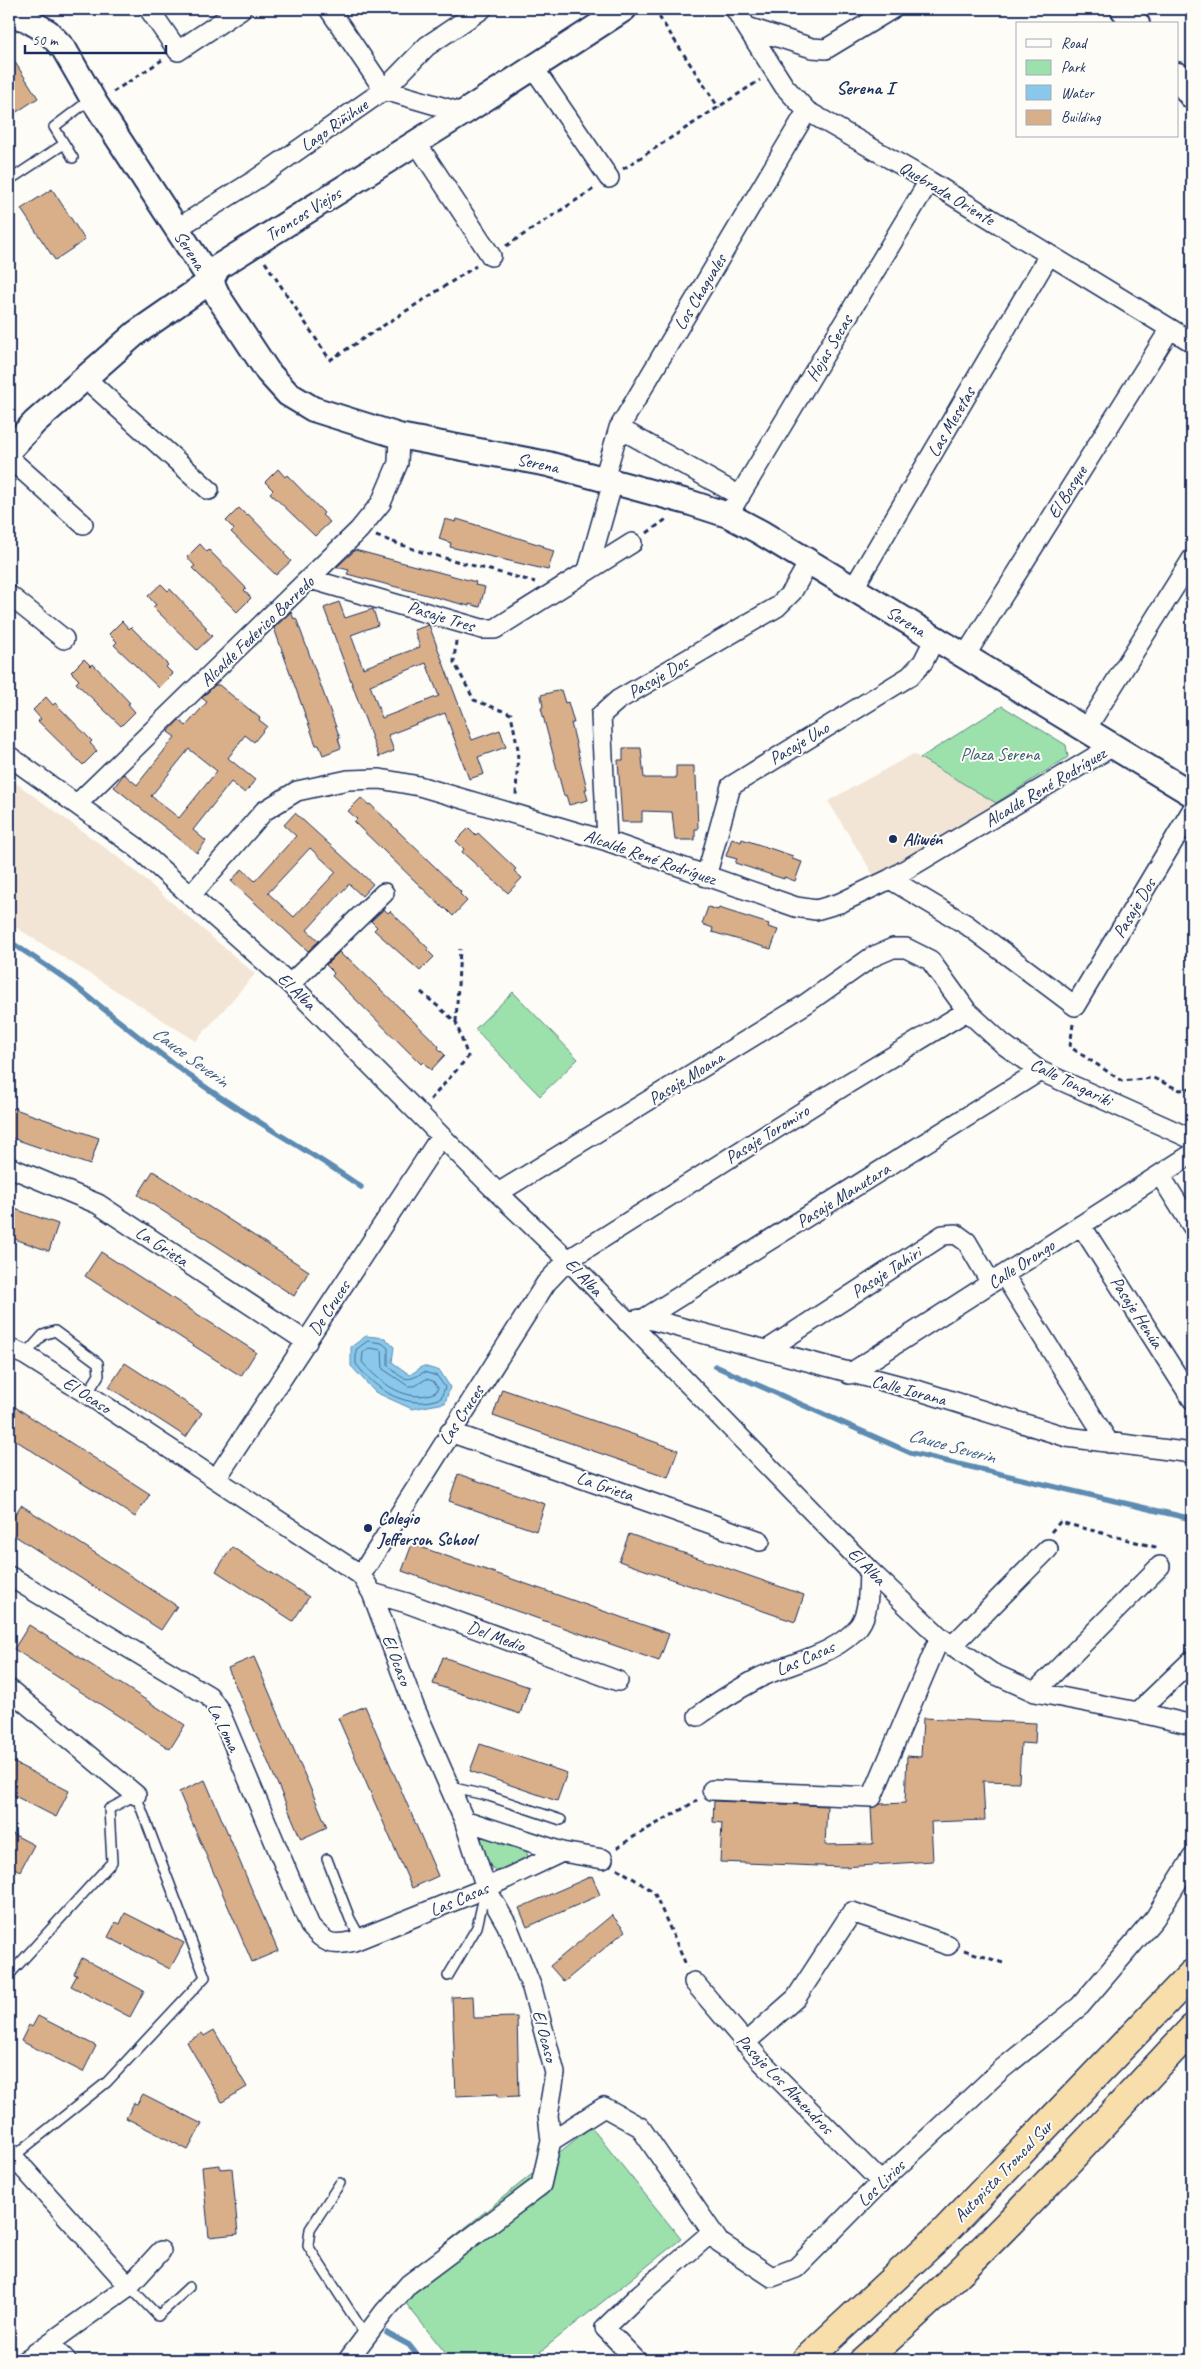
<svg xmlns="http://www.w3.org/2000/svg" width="1201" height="2369" viewBox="0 0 1201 2369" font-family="Caveat,sans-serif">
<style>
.built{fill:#f2e5d6}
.green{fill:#9ce0ab;stroke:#5c8884}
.water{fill:#89c8ea;stroke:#5d8bb2}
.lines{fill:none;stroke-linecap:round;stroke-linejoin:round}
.shore{stroke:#476c96;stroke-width:1}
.stream{stroke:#5d8bb2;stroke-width:5.5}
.building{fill:#d9af8a;stroke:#1b2f5e;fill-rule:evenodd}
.service-casing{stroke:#1b2f5e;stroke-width:12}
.minor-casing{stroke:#1b2f5e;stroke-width:22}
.tertiary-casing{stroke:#1b2f5e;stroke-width:28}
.secondary-casing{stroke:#1b2f5e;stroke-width:30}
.motorway-casing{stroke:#1b2f5e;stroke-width:31}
.path{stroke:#1b2f5e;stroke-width:3;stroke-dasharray:5 4;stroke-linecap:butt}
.service{stroke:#fdfcf7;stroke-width:9}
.minor{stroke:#fdfcf7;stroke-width:19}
.tertiary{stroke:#fdfcf7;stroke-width:24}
.secondary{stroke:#fdfcf7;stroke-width:26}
.motorway{stroke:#f8deab;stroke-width:28}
.poi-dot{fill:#1b2f5e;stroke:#fdfcf7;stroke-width:2}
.labels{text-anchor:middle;stroke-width:4;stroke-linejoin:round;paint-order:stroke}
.street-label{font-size:18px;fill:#1b2f5e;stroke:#fdfcf7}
.park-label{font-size:18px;fill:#3b5b71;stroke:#fdfcf7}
.poi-label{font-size:18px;font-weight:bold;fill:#1b2f5e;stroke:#fdfcf7;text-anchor:start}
.neighbourhood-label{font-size:19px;font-weight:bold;fill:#1b2f5e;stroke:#fdfcf7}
.water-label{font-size:19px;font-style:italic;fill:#3c5d88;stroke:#fdfcf7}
</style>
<rect width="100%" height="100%" fill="#fdfcf7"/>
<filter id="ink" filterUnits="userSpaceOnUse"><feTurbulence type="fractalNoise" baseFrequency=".02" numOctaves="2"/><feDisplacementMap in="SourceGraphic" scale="10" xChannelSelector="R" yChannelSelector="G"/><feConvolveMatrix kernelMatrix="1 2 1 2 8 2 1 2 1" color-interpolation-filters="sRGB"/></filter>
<g filter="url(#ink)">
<path class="built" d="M913,754L996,803L874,876L828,801Z
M9,778L122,860L255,974L196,1041L9,923Z"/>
<path class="green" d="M1002,706L1066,745L1068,757L996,803L920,758Z
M513,992L578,1059L540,1096L475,1029Z
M485,1832L500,1844L526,1850L528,1857L499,1872L491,1867L477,1837Z
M591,2127L681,2239L530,2360H451L392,2286Z"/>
<path class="water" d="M366,1336L385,1338L394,1347L392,1362L410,1375L423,1366L440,1371L450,1387L445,1403L412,1409L375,1392L351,1366V1347Z"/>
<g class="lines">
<path class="shore" d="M368,1341L382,1343L388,1348V1365C403,1380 406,1383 424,1372L437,1376L445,1387L441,1398C407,1411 377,1391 356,1364V1350Z
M369,1348L382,1350L383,1369L408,1386H415L426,1379L433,1381L438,1388L436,1392C408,1405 380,1383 362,1362L363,1353Z"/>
<path class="stream" d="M9,941C31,956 54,970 75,986C117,1019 157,1053 201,1084C253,1121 309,1150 361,1187
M715,1366L911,1453L1192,1519
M387,2333L409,2345L421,2360"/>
</g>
<path class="building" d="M9,53L38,98L9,117Z
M52,189L85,240L55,260L21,209Z
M278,469L285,477L287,475L324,513L322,515L330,522L315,536L270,493L273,490L265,482Z
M239,508L247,516L248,514L285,552L284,554L291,561L276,575L231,532L234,529L226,521Z
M445,519L456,522L457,519L544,546V548L554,551L548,570L450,547L451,543L439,539Z
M200,544L207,552L209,550L246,588L244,590L251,598L237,612L192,568L195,566L187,557Z
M355,550L476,582L475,585L485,587L480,607L469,604V606L347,574L349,570L337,567Z
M161,584L168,591L170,589L207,628L205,629L212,636L197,650L153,607L156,605L148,596Z
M339,602L345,618L373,609L378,625L351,635L363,668L420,647L414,630L429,625L472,740L500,730L506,747L478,757L484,774L469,779L445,713L388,735L394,751L379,757L324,608ZM426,663L439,696L382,718L370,685Z
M291,612L294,619L296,618L340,738H338L341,748L323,755L319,745H316L274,628Z
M122,621L129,629L131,627L168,665L166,667L173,674L159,688L114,645L117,642L109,634Z
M84,659L91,666L93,664L130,703L128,704L135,712L121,726L76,683L79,680L71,672Z
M215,685H219L260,718L259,720L267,726L254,742L245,735L228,758L255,780L245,793L231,782L193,830L206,841L197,853L114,787L124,774L137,785L175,737L168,732L179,720L186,726L207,702L202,698ZM189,749L217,771L179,818L151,796Z
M561,690L565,703L568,702L574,723H571L587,789H585L588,800L569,805L566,795L564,796L541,708L543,707L541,695Z
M46,697L53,705L55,703L92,741L90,743L97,751L83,765L38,721L41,719L33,710Z
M623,748H641L644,778H676V766H694V776H696L698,829H695V840H675L672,812L642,811V822H622L618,760H623Z
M361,798L369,805L370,804L461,892L460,894L467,901L453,916L445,908L444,909L354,822L357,819L348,811Z
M295,813L373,884L362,896L349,884L307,930L319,941L308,951L231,881L242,869L255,881L296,836L284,825ZM310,848L336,872L294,917L268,893Z
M469,828L476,835L478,833L516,869L514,871L522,878L508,893L462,852L464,849L456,841Z
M732,838L741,842L742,839L793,856L792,859L802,862L795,881L784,877V879L735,863L737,859L726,856Z
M708,907L718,910L719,908L769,924L768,927L778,930L771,949L712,932L713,928L702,924Z
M384,909L388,913L390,911L428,948L427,950L434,957L420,971L374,930L377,927L371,921Z
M339,952L346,959L348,958L439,1046L438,1048L445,1055L431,1070L423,1062L421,1064L332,976L334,973L326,965Z
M12,1108L99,1138L90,1165L9,1137V1118Z
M153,1171L309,1271L294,1296L138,1195Z
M9,1207L58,1224L49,1251L9,1237Z
M101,1252L256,1352L241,1376L85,1276Z
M125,1363L202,1413L186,1437L109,1387Z
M502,1389L678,1450L668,1477L493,1416Z
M9,1403L150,1494L135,1517L9,1436Z
M458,1474L545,1504L536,1531L449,1501Z
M21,1505L177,1606L161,1630L9,1532V1524Z
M629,1534L804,1595L795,1622L619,1561Z
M412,1544L669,1634L659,1661L402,1571Z
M232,1547L309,1597L293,1621L216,1571Z
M29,1625L185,1725L170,1749L14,1649Z
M254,1657L327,1827L301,1839L228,1668Z
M443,1657L529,1687L520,1714L433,1684Z
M365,1706L438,1876L412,1888L338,1718Z
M923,1718L1036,1723L1035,1744L1021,1743L1019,1782L983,1781L985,1820L931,1822L933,1861L844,1867L720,1862L722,1823L713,1822L714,1801L827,1806L825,1845L873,1844L871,1808L881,1804L905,1803L907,1756L921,1757Z
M480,1744L567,1773L557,1801L470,1771Z
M9,1760L69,1791L56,1817L9,1793Z
M205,1780L278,1951L252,1962L179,1792Z
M9,1832L34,1845L20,1871L9,1865Z
M592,1876L600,1895L527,1927L519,1908Z
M125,1913L184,1943L170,1969L108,1937L116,1922L120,1924Z
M612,1915L625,1931L564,1982L550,1966Z
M82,1958L144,1991L130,2017L71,1986L77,1975L74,1974Z
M473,1996L474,2018L517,2017L519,2096L498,2097V2094L456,2096L452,1997Z
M38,2016L96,2046L83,2072L21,2041L29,2025L32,2027Z
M214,2030L247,2087L222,2102L187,2042L202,2033L204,2036Z
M143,2094L202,2124L188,2150L126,2118L134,2103L137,2104Z
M220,2165V2169L232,2168L238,2234L209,2237L202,2167Z"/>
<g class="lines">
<g class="service-casing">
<path id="service" d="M73,158L54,127L91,99
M9,177H14L64,144
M25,1355L43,1335L55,1331L98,1363L99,1375L87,1394
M450,1787L489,1796L561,1820
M327,1859L350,1919L361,1939
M9,1975L112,1862L109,1809L136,1795L205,1977L107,2082L13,2157
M448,1976L477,1927L485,1892
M340,2183L310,2229L308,2246L366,2336
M129,2286L158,2316L189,2287"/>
</g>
<g class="minor-casing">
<path id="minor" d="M149,9L178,51L241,9
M329,9L384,90L463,113
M735,9L784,86L807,111L929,181L1192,342
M747,27L812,48L826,49L892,9
M533,67L609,178
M416,142L491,256
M176,229L255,180L384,90L427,46L482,9
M84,377L209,490
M619,428L740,496
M9,458L83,524
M604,479L619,428L807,111
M728,515L929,181
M588,570L613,482
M310,579L482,629H495L632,543
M853,589L1049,255
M9,595L64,639
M965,656L1170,329
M1086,729L1192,559
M9,756L136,847L290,984L498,1193L568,1260L869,1570L940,1637L992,1673L1035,1692L1138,1712L1192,1725
M77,804L359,530L381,503L398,463L399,436
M607,841L601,715L618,700L777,607L792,592L809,562
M706,877L731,786L910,676L923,662L935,638
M890,879L967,925L1075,1006L1192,810
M192,894L264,811L297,791L348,780L380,779L419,786L607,841L796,907L816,910L840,903L890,879L1113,746
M290,984L384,893
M9,1167L98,1204L307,1342
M1160,1175L1192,1226
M498,1193L804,1005L872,957L893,948H906L930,960L967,1011L1003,1044L1040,1071L1192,1139
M1081,1225L1192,1399
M1004,1275L1109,1443
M645,1318L1040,1071
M627,1322L645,1318L920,1391L1067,1437L1192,1453
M9,1348L25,1355L87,1394L361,1575L372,1593L414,1706L464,1820L486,1888L507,1925L532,1988L555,2073L548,2115L551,2141L541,2185L409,2284L385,2311L348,2360
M767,1350L943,1235L956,1234L967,1242L991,1283
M849,1374L1192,1154
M450,1432L760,1541
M216,1479L441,1136
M361,1575L546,1283L568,1260L842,1087L967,1011
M9,1576L209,1696L219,1710L310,1926C326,1943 330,1947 354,1941L486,1888L562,1852
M372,1593L407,1603L618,1681
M952,1646L1048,1549
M9,1689L136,1795
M1035,1692L1160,1566
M1138,1712L1192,1660
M698,1716C717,1702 737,1690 757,1679C790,1662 835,1656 859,1626C870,1611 868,1587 869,1570
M712,1790L872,1797L940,1637
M464,1820L562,1852L603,1859
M694,1982L762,2062L881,2182
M745,2043L796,1998L852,1912L948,1945
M551,2141L604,2107L640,2127L719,2242L772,2277L796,2268L881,2182L1002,2069L1080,2006L1155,1918L1192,1858
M9,2152L129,2286
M50,2343L66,2360
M26,2360L129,2286L161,2251
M636,2360L605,2328L640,2294L712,2232"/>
</g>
<g class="tertiary-casing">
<path id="tertiary" d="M9,14L26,19L48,32L64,49L95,103L211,281L219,298L268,372L288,394L313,409L399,436L548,464L691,503L728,515L760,532L1192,794
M9,450L35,422L136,333L211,281L218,267L463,113L624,9"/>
</g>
<g class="secondary-casing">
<path id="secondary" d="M1124,9L1136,24
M1177,76L1192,95"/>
</g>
<g class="motorway-casing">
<path id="motorway" d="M806,2360L945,2231L1192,1974
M864,2360C982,2258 1086,2142 1192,2029"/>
</g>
<path class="path" d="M654,9L719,108
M113,92L162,60
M623,169L760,80
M506,246L595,188
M265,262L330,360L476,266
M647,533L668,518
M376,536L422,552L535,582
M456,641L454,662L474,700L511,714L518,749L516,796
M421,992L456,1022L468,1057L430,1100
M456,1022L460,949
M1073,1024L1070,1047L1122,1081L1153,1078L1180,1090L1192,1088
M1051,1532L1060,1522L1159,1548
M617,1848C642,1830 671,1817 697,1800
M617,1868L654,1892L687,1967
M964,1950L1006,1964"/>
<use href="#service" class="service"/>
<use href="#minor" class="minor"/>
<use href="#tertiary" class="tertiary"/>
<use href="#secondary" class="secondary"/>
<use href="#motorway" class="motorway"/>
</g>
</g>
<g class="poi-dot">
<circle cx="893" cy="839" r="5"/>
<circle cx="368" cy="1528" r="5"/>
</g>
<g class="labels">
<g class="street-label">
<text transform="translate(334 125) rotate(-35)" y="6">Lago Riñihue</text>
<text transform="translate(947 193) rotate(31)" y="6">Quebrada Oriente</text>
<text transform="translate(303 214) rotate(-32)" y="6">Troncos Viejos</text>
<text transform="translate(190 250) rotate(57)" y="6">Serena</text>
<text transform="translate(700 292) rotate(-59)" y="6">Los Chaguales</text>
<text transform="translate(829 348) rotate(-59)" y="6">Hojas Secas</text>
<text transform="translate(951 422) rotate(-60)" y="6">Las Mesetas</text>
<text transform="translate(538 463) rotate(12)" y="6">Serena</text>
<text transform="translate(1067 492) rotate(-58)" y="6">El Bosque</text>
<text transform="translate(441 616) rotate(17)" y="6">Pasaje Tres</text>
<text transform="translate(906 621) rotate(31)" y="6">Serena</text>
<text transform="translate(257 631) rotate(-44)" y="6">Alcalde Federico Barredo</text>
<text transform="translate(658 677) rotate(-30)" y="6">Pasaje Dos</text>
<text transform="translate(799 743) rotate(-31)" y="6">Pasaje Uno</text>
<text transform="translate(1045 787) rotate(-31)" y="6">Alcalde René Rodríguez</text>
<text transform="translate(650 857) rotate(19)" y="6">Alcalde René Rodríguez</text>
<text transform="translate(1134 908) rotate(-59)" y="6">Pasaje Dos</text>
<text transform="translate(297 991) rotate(44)" y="6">El Alba</text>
<text transform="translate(686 1078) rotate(-32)" y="6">Pasaje Moana</text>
<text transform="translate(1071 1082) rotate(26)" y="6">Calle Tongariki</text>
<text transform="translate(767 1134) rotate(-32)" y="6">Pasaje Toromiro</text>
<text transform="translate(843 1195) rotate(-32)" y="6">Pasaje Manutara</text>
<text transform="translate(162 1246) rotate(33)" y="6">La Grieta</text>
<text transform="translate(1021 1264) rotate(-33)" y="6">Calle Orongo</text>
<text transform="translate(886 1272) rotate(-33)" y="6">Pasaje Tahiri</text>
<text transform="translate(584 1277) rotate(46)" y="6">El Alba</text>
<text transform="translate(329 1308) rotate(-57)" y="6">De Cruces</text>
<text transform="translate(1137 1312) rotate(57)" y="6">Pasaje Henúa</text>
<text transform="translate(909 1390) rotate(15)" y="6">Calle Iorana</text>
<text transform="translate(87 1395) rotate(33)" y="6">El Ocaso</text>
<text transform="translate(461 1415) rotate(-57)" y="6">Las Cruces</text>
<text transform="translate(605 1486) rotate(19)" y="6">La Grieta</text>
<text transform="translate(867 1566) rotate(45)" y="6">El Alba</text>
<text transform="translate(496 1636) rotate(20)" y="6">Del Medio</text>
<text transform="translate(805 1658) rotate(-24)" y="6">Las Casas</text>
<text transform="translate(397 1660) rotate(69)" y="6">El Ocaso</text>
<text transform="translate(224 1727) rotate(64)" y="6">La Loma</text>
<text transform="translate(459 1899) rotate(-23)" y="6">Las Casas</text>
<text transform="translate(545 2036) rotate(75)" y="6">El Ocaso</text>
<text transform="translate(785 2084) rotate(46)" y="6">Pasaje Los Almendros</text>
<text transform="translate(1003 2171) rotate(-46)" y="6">Autopista Troncal Sur</text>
<text transform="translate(881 2183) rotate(-44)" y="6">Los Lirios</text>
</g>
<g class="park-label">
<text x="1000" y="760">Plaza Serena</text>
</g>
<g class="poi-label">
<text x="903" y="845">Aliwén</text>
<text x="378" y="1524">Colegio<tspan x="378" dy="21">Jefferson School</tspan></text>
</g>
<g class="neighbourhood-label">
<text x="865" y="94">Serena I</text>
</g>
<g class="water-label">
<text transform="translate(191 1056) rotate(36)" y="7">Cauce Severin</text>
<text transform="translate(952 1445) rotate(15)" y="7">Cauce Severin</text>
</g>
</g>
<rect width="1201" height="2369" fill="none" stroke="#fdfcf7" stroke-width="30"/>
<rect x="15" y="15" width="1171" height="2339" fill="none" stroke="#1b2f5e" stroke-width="2" filter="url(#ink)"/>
<rect x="1016" y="22" width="162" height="115" fill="#fdfcf7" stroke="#a3aaba"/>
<rect x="1026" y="39" width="25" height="8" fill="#fdfcf7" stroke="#a3aaba"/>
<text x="1061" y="48" font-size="15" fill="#1b2f5e">Road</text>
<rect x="1026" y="60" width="25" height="15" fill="#9ce0ab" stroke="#a3aaba"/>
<text x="1061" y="72" font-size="15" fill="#1b2f5e">Park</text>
<rect x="1026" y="85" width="25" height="15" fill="#89c8ea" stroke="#a3aaba"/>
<text x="1061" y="98" font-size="15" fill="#1b2f5e">Water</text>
<rect x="1026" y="110" width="25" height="15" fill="#d9af8a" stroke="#a3aaba"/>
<text x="1061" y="122" font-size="15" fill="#1b2f5e">Building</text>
<path d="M25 45v8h141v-8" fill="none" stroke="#1b2f5e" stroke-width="2.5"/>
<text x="32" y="45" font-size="15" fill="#1b2f5e" stroke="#fdfcf7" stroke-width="4" paint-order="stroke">50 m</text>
</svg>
